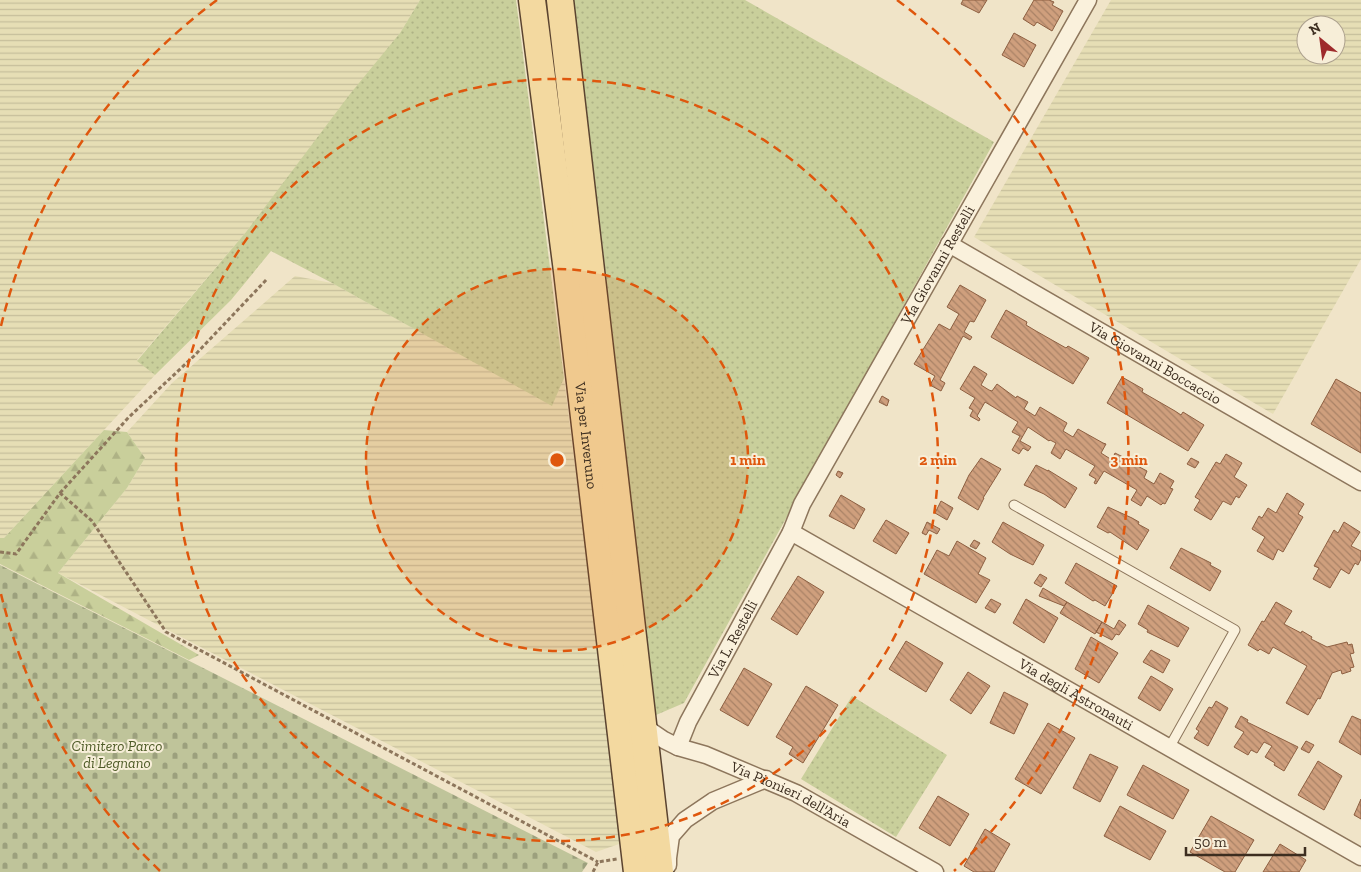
<svg xmlns="http://www.w3.org/2000/svg" width="1361" height="872" viewBox="0 0 1361 872" font-family="'Zilla Slab',serif">
<style>
.farmland{fill:url(#farmland-rules);fill-rule:evenodd}
.grass{fill:url(#grass-dots)}
.forest{fill:url(#forest-firs)}
.cemetery{fill:url(#cemetery-stones)}
.building{fill:url(#building-back-hatch);stroke:#8d5f41}
.lines{fill:none;stroke-linecap:round;stroke-linejoin:round}
.service-casing{stroke:#8d765c;stroke-width:11}
.minor-casing{stroke:#8d765c;stroke-width:19}
.primary-casing{stroke:#5b4430;stroke-width:29}
.path{stroke:#8d765c;stroke-width:3;stroke-dasharray:4 2.5;stroke-linecap:butt}
.service{stroke:#faf1dc;stroke-width:9}
.minor{stroke:#faf1dc;stroke-width:16}
.primary{stroke:#f3d9a0;stroke-width:26}
.ring{fill:none;stroke:#df570d;stroke-width:2.5;stroke-dasharray:9 6}
.labels{text-anchor:middle;stroke-width:4;stroke-linejoin:round;paint-order:stroke}
.street-label{font-size:15px;fill:#3d2e20;stroke:#f7eed8}
.park-label{font-size:15px;font-style:italic;fill:#4d5a26;stroke:#f7eed8}
.centre{fill:#df570d;stroke:#f7eed8;stroke-width:2.5}
.ring-label{font-size:15px;text-anchor:middle;font-weight:bold;fill:#df570d;stroke:#f7eed8;stroke-width:4;stroke-linejoin:round;paint-order:stroke}
</style>
<defs>
<pattern id="farmland-rules" width="6" height="5" patternUnits="userSpaceOnUse" patternTransform="scale(1.25)"><rect width="6" height="5" fill="#e6deb5"/><path d="M0 2.5h6" fill="none" stroke="#c6bf9b"/></pattern>
<pattern id="grass-dots" width="8" height="8" patternUnits="userSpaceOnUse" patternTransform="scale(1.25)"><rect width="8" height="8" fill="#c9cf9b"/><path d="M2 2h.1M6 6h.1" fill="none" stroke="#aeb285" stroke-width="1.8" stroke-linecap="round"/></pattern>
<pattern id="forest-firs" width="22" height="20" patternUnits="userSpaceOnUse" patternTransform="scale(1.25)"><rect width="22" height="20" fill="#c9cf9b"/><path d="M5 1l3.5 6h-7zM16 11l3.5 6h-7z" fill="#aeb285"/></pattern>
<pattern id="cemetery-stones" width="16" height="16" patternUnits="userSpaceOnUse" patternTransform="scale(1.25)"><rect width="16" height="16" fill="#bfc49a"/><path d="M2 7V4a2 2 0 0 1 4 0v3zM10 15v-3a2 2 0 0 1 4 0v3z" fill="#9ca07d"/></pattern>
<pattern id="building-back-hatch" width="6" height="6" patternUnits="userSpaceOnUse" patternTransform="scale(1.25)"><rect width="6" height="6" fill="#cf9f7d"/><path d="M-1 5l2 2M0 0l6 6M5-1l2 2" fill="none" stroke="#a98266"/></pattern>
</defs>
<rect width="100%" height="100%" fill="#f0e4c8"/>
<path class="farmland" d="M0,0H420L400,33L246,232L137,360L155,375L3,539L0,538Z
M1111,0H1361V259L1273,414L974,237ZM1306,25H1336V55H1306Z
M295,276L332,283L552,405L564,378L622,843L596,852L58,573L127,488L145,458L127,432L172,383Z"/>
<path class="grass" d="M420,0H516L564,378L552,406L332,283L271,251L231,300L155,375L137,361L246,232L350,94L400,33Z
M573,0H745L994,142L684,703L656,715L602,241Z
M852,696L947,755L896,837L801,779Z"/>
<path class="forest" d="M104,430L127,432L145,458L127,488L58,573L199,655L189,660L0,564V538H4Z"/>
<path class="cemetery" d="M0,565L588,863L582,872H0Z"/>
<path class="building" d="M963,0H987L979,13L961,4Z
M1034,0H1049L1054,2L1052,5L1063,11L1052,31L1037,22L1034,26L1023,19Z
M1014,33L1036,45L1024,67L1002,55Z
M960,285L986,300L974,322L970,321L964,332L972,337L970,340L963,336L940,380L945,383L941,391L930,385L935,376L914,364L939,324L950,330L959,314L947,307Z
M1006,310L1027,322L1026,325L1036,331L1066,348L1068,346L1089,358L1073,384L991,337Z
M974,366L987,374L981,385L989,390L992,391L997,384L1016,398L1017,396L1028,402L1024,409L1035,416L1040,407L1067,423L1063,431L1073,437L1078,429L1103,443L1106,444L1101,453L1112,460L1115,453L1127,459L1126,460L1147,471L1144,478L1154,484L1160,473L1174,481L1170,488L1173,489L1165,504L1163,503L1161,505L1147,496L1141,506L1131,500L1137,490L1104,471L1096,484L1094,483L1096,479L1089,475L1095,466L1066,449L1060,459L1051,453L1056,443L1050,440L1049,441L1028,427L1020,441L1031,447L1028,451L1023,448L1019,454L1012,450L1020,436L1012,432L1018,422L985,402L977,416L980,419L979,421L970,416L973,410L969,408L975,398L960,389Z
M1122,377L1143,389L1142,392L1175,411L1181,415L1183,412L1204,425L1188,451L1107,403Z
M1336,379L1361,393V453L1311,424Z
M882,396L889,400L887,406L879,402Z
M1226,454L1242,463L1234,477L1247,485L1239,498L1236,496L1231,505L1223,501L1211,520L1194,510L1200,500L1195,497L1216,462L1220,464Z
M981,458L1001,469L983,498H984L978,510L958,498L969,475Z
M1191,458L1199,462L1195,468L1187,464Z
M1036,465L1048,471V470L1077,488L1065,508L1044,494L1024,485Z
M838,471L843,473L840,478L836,475Z
M1287,493L1304,504L1298,514L1303,517L1283,552L1278,549L1273,560L1257,551L1265,537L1252,529L1259,516L1262,518L1268,508L1276,513Z
M841,495L865,509L854,529L829,516Z
M941,501L953,508L947,520L935,513Z
M1108,507L1132,518L1139,522L1138,524L1149,530L1137,550L1110,532L1108,533L1097,527Z
M886,520L909,533L896,554L873,541Z
M927,522L940,529L937,534L929,530L926,535L922,533Z
M1003,522L1044,545L1033,565L1010,554L992,542Z
M1344,522L1360,532L1351,546L1361,551V559L1358,565L1355,563L1349,574L1341,569L1330,588L1313,579L1319,568L1314,566L1334,530L1338,533Z
M974,540L980,543L976,549L970,546Z
M957,541L986,558L978,574L990,580L976,603L924,574L937,550L949,556Z
M1181,548L1211,563L1210,565L1221,571L1210,591L1170,568Z
M1076,563L1117,586L1105,606L1095,600L1093,601L1065,583Z
M1040,574L1047,578L1041,587L1034,583Z
M798,576L824,592L797,635L771,619Z
M1043,588L1067,602L1064,606L1039,596Z
M991,599L1001,604L995,613L985,608Z
M1026,599L1058,618L1044,643L1013,623Z
M1067,602L1102,622L1095,634L1060,613Z
M1276,602L1292,611L1284,624L1301,633L1302,631L1312,637L1311,639L1327,647L1347,642L1348,645L1352,644L1354,653L1350,654L1354,667L1350,668L1351,671L1342,674L1341,670L1332,673L1320,699L1318,698L1308,715L1286,703L1307,666L1273,647L1269,654L1260,649L1258,651L1248,645L1262,621L1264,622Z
M1148,605L1189,628L1178,647L1147,632L1148,630L1138,624Z
M1119,620L1126,625L1119,635L1116,634L1112,640L1096,632L1102,622L1114,629Z
M1091,637L1118,653L1099,683L1075,669Z
M906,641L943,663L926,692L889,669Z
M1151,650L1170,660L1163,673L1143,662Z
M744,668L772,684L748,726L720,710Z
M968,672L990,686L971,714L950,700Z
M1151,676L1173,689L1160,711L1138,698Z
M806,686L838,705L803,763L789,754L793,747L776,737Z
M1004,692L1028,704L1014,734L990,723Z
M1216,701L1228,708L1208,746L1194,738L1199,731L1196,729L1209,707L1212,708Z
M1241,716L1248,720L1247,722L1298,747L1284,771L1274,765L1275,763L1265,757L1272,746L1264,742L1257,753L1251,750L1248,755L1234,747L1244,732L1235,727Z
M1352,716L1361,720V755L1339,742Z
M1048,723L1075,738L1041,794L1015,779Z
M1306,741L1314,745L1309,753L1301,749Z
M1090,754L1118,767L1100,802L1073,788Z
M1318,761L1342,776L1324,810L1298,795Z
M1143,765L1189,790L1173,819L1127,795Z
M938,796L969,814L950,846L919,828Z
M1361,799V819L1354,815Z
M1120,806L1166,831L1150,860L1104,836Z
M1211,816L1254,840L1235,872H1225L1190,852Z
M985,829L1010,844L994,872H974L964,866Z
M1280,844L1306,860L1299,872H1263Z"/>
<g class="lines">
<g class="service-casing">
<path id="service" d="M1014,505L1235,630L1169,748"/>
</g>
<g class="minor-casing">
<g id="minor">
<path id="s1" d="M949,244L1361,482"/>
<path id="s2" d="M791,532L1361,857"/>
<path id="s3" d="M642,725L664,740L678,747L706,755L796,793L935,872"/>
<path id="s4" d="M678,747L688,722L791,532L802,504L1088,0"/>
<path d="M668,865V858L671,836L685,820L713,801L766,779"/>
</g>
</g>
<g class="primary-casing">
<g id="primary">
<path id="s5" d="M532,0L567,271L637,872"/>
<path d="M560,0L660,872"/>
</g>
</g>
<path class="path" d="M60,493L129,417L194,356L267,279
M0,552L16,554L60,493L92,521L166,632L598,862
M593,872L598,862L617,859"/>
<use href="#service" class="service"/>
<use href="#minor" class="minor"/>
<use href="#primary" class="primary"/>
</g>
<circle cx="557" cy="460" r="191" fill="#df570d" fill-opacity=".12"/>
<g class="ring">
<circle cx="557" cy="460" r="191"/>
<circle cx="557" cy="460" r="381"/>
<path d="M160 871A572 572 0 0 1 1 594M1 326A572 572 0 0 1 217 0M897 0A572 572 0 0 1 954 871"/>
</g>
<g class="labels">
<g class="street-label">
<text dy="5" stroke="none"><textPath href="#s4" startOffset="548">Via Giovanni Restelli</textPath></text>
<text dy="5" stroke="none"><textPath href="#s1" startOffset="238">Via Giovanni Boccaccio</textPath></text>
<text dy="5" stroke="none"><textPath href="#s5" startOffset="439">Via per Inveruno</textPath></text>
<text dy="5" stroke="none"><textPath href="#s4" startOffset="121">Via L. Restelli</textPath></text>
<text dy="5" stroke="none"><textPath href="#s2" startOffset="328">Via degli Astronauti</textPath></text>
<text dy="5" stroke="none"><textPath href="#s3" startOffset="165">Via Pionieri dell'Aria</textPath></text>
</g>
<g class="park-label">
<text x="117" y="751">Cimitero Parco<tspan x="117" dy="17">di Legnano</tspan></text>
</g>
</g>
<circle cx="557" cy="460" r="8" class="centre"/>
<g class="ring-label">
<text x="748" y="465">1 min</text>
<text x="938" y="465">2 min</text>
<text x="1129" y="465">3 min</text>
</g>
<g transform="translate(1321 40) rotate(331)"><circle r="24" fill="#f7eed8" stroke="#ada18e"/>
<path d="M0-4L9 19L0 12L-9 19Z" fill="#9e2a2b"/>
<text y="-8" font-size="14" font-weight="bold" text-anchor="middle" fill="#3d2e20">N</text>
</g>
<path d="M1186 847v8h119v-8" fill="none" stroke="#3d2e20" stroke-width="2.5"/>
<text x="1194" y="847" font-size="15" fill="#3d2e20" stroke="#f7eed8" stroke-width="4" paint-order="stroke">50 m</text>
</svg>
